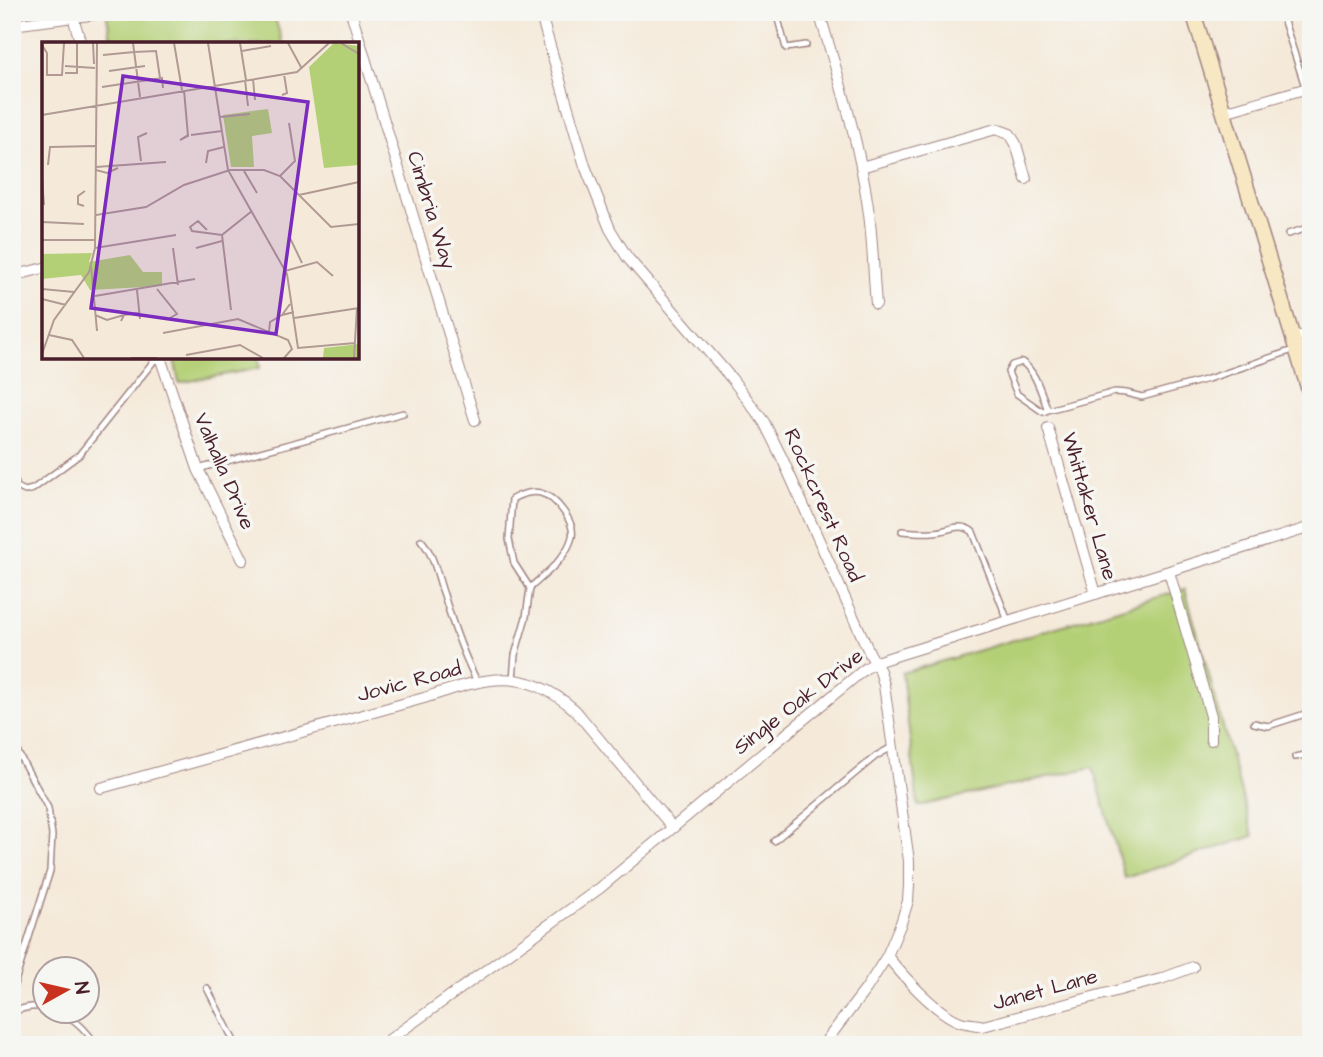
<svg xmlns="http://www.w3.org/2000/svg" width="1323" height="1057" viewBox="0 0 1323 1057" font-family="'Architects Daughter',sans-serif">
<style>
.green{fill:#b4d076;stroke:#7f7850;stroke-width:2}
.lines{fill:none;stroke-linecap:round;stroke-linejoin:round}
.lane-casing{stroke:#a08482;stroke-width:8}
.street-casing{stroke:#a08482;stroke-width:12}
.secondary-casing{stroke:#a08482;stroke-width:17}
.lane{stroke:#fff;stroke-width:5}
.street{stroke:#fff;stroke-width:10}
.secondary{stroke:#f7e8c3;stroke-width:14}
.labels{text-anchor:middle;stroke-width:7;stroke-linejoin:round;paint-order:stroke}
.street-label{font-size:21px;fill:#4a1f2b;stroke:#f6f6f2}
.inset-road{fill:none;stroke:#b19994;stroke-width:2}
.view{fill:#7b2cbf;fill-opacity:0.15;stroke:#7b2cbf;stroke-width:3.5}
.inset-edge{fill:none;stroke:#4a1f2b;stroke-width:3.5}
</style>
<rect width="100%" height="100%" fill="#f6f6f2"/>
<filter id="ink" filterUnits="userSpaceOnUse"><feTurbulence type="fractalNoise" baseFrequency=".0143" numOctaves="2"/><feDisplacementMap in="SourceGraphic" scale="14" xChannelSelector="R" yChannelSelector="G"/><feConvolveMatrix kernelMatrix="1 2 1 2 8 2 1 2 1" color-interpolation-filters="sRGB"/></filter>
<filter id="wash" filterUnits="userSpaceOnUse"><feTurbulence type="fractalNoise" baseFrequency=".00686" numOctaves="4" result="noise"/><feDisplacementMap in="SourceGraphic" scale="28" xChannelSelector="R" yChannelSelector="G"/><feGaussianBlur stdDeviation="1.57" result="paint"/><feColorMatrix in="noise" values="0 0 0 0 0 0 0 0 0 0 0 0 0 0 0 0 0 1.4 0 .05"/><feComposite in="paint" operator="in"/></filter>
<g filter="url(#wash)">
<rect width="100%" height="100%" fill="#f5eada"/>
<path class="green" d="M106,12H273L283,44H112Z
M174,357H258L260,368L179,383Z
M1185,589L1253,836L1125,878L1093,767L918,806L902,673Z"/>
</g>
<g filter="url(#ink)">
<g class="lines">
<g class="lane-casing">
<path id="lane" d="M776,12L786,48L806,45
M1281,12L1311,105
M1288,234L1311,227
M1048,410C1041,394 1037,373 1022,362L1012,365L1008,372L1017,394L1043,412L1048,410L1115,392L1126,393L1142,397L1208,379L1296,349
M198,469L403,413
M12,472L17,487L25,491L33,489L79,455L157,357
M902,531C912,532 923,533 933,532C948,532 959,521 973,532L1008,621
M421,540C435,556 437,576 444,595C453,625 463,655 478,683
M513,679L515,655L526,617L530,588L514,563L509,539L512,499C535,487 549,491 564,512C569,519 574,528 572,537C566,559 546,573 530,588
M1254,723L1268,726L1311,712
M12,742L48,808L52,835L50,871L12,991
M1295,757L1311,754
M774,841L876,756L892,747
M207,988L236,1045
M12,1012C23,1008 35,1005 46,1008
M57,1012C75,1017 86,1031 97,1045"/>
</g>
<g class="street-casing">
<path id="street" d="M351,12L475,420
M540,12L585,166L610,229L627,257L732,379L764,422L782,458L870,654L880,671L884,685L909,861V886L908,901L901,923L887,956L866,989L823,1045
M819,12C838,76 859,141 868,207C873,239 873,272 876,304
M73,17L81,44
M12,25L113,12
M1224,112L1311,87
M861,167L996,129L1010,134L1016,144L1026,179
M12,276L44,268
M1293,338L1311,333
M160,357L198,469L243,560
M1048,428L1096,594
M1169,572L1211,716V740
M101,788L424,698C485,678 522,664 575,710L673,828
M887,956C903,976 937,1014 961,1022C968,1024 976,1024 983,1026L1161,979L1193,967
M382,1045L600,888L866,668L879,661L895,656L1311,527"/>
</g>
<g class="secondary-casing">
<path id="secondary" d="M1193,12L1311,397"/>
</g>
<use href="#lane" class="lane"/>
<use href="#street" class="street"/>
<use href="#secondary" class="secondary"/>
</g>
</g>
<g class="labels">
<g class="street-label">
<text transform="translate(432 210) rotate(73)" y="7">Cimbria Way</text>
<text transform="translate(225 471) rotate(67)" y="7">Valhalla Drive</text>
<text transform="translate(824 505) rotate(66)" y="7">Rockcrest Road</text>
<text transform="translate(1090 506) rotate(74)" y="7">Whittaker Lane</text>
<text transform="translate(409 681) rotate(-15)" y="7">Jovic Road</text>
<text transform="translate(798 701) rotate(-38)" y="7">Single Oak Drive</text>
<text transform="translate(1045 989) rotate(-15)" y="7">Janet Lane</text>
</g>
</g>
<g transform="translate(42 42)">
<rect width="317" height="317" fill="#f5eada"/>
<path d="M292,1L317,4V123L282,126L267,25ZM226,67L230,91L210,94L212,125H189L181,73ZM50,211L47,220L88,213L101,230H120V244L48,248L39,233L0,237V212ZM317,302V316H281L282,306Z" fill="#b4d076"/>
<path class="inset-road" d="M51,1L52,22M91,1L98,55M132,1L140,48M166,1L186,128L245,232L256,306L313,301M198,1L204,38M246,1L260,27M299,1L317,12M0,3L5,11V33H20L22,1M200,9L229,4M92,10L114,9L118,36M61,13L92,10M23,24L53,26M67,29L103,24M23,31H35V1M211,37L213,58M203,38L206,64M60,45L120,36L121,46M142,48L146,94L138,98L146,93M240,53L245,51L242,32M0,73L255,30L287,1M178,75L208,72M149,93L180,89M99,119L96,95L105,91M164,121L166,109L182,105M6,123L8,105L53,104M54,125L124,120M54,128L65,131L76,126M202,129L215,151M238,134L253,119L247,81M0,135L2,163M257,153L317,140M42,164L36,162V154L43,149M54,173L104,165L142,143L188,128H222L238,134L289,185L317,182M0,180L42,182M165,188L156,179L148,185L150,189L180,193M247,194L260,221M0,198H54M53,206L134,193M131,206L136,243M154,206L180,199M49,224L55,289M243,229L275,220L291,234M0,247L32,250M115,247L135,272L128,276M95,248L98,277M53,254L153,237M0,257L24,263M248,262L240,273L252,270M189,268L180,193L210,169M53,273L65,278L82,273M252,276L317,266M79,279L82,273L97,271M227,290L228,280L240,273M121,291L196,277L246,298L250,307L242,316M7,293L30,298L42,316M0,312L12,278L47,230L53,206L55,1M144,313L198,303L221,316M89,316H115M312,316L315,266"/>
<path class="view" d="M81,34L266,60L234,292L49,266Z"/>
<rect width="317" height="317" class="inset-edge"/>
</g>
<rect width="1323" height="1057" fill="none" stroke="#f6f6f2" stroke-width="42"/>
<g transform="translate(66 990) rotate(82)"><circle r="33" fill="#f6f6f2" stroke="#b1a0a2" stroke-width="2"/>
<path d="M0-5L12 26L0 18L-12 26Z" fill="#c8321e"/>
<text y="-10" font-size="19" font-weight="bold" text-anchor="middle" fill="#4a1f2b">N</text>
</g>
</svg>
